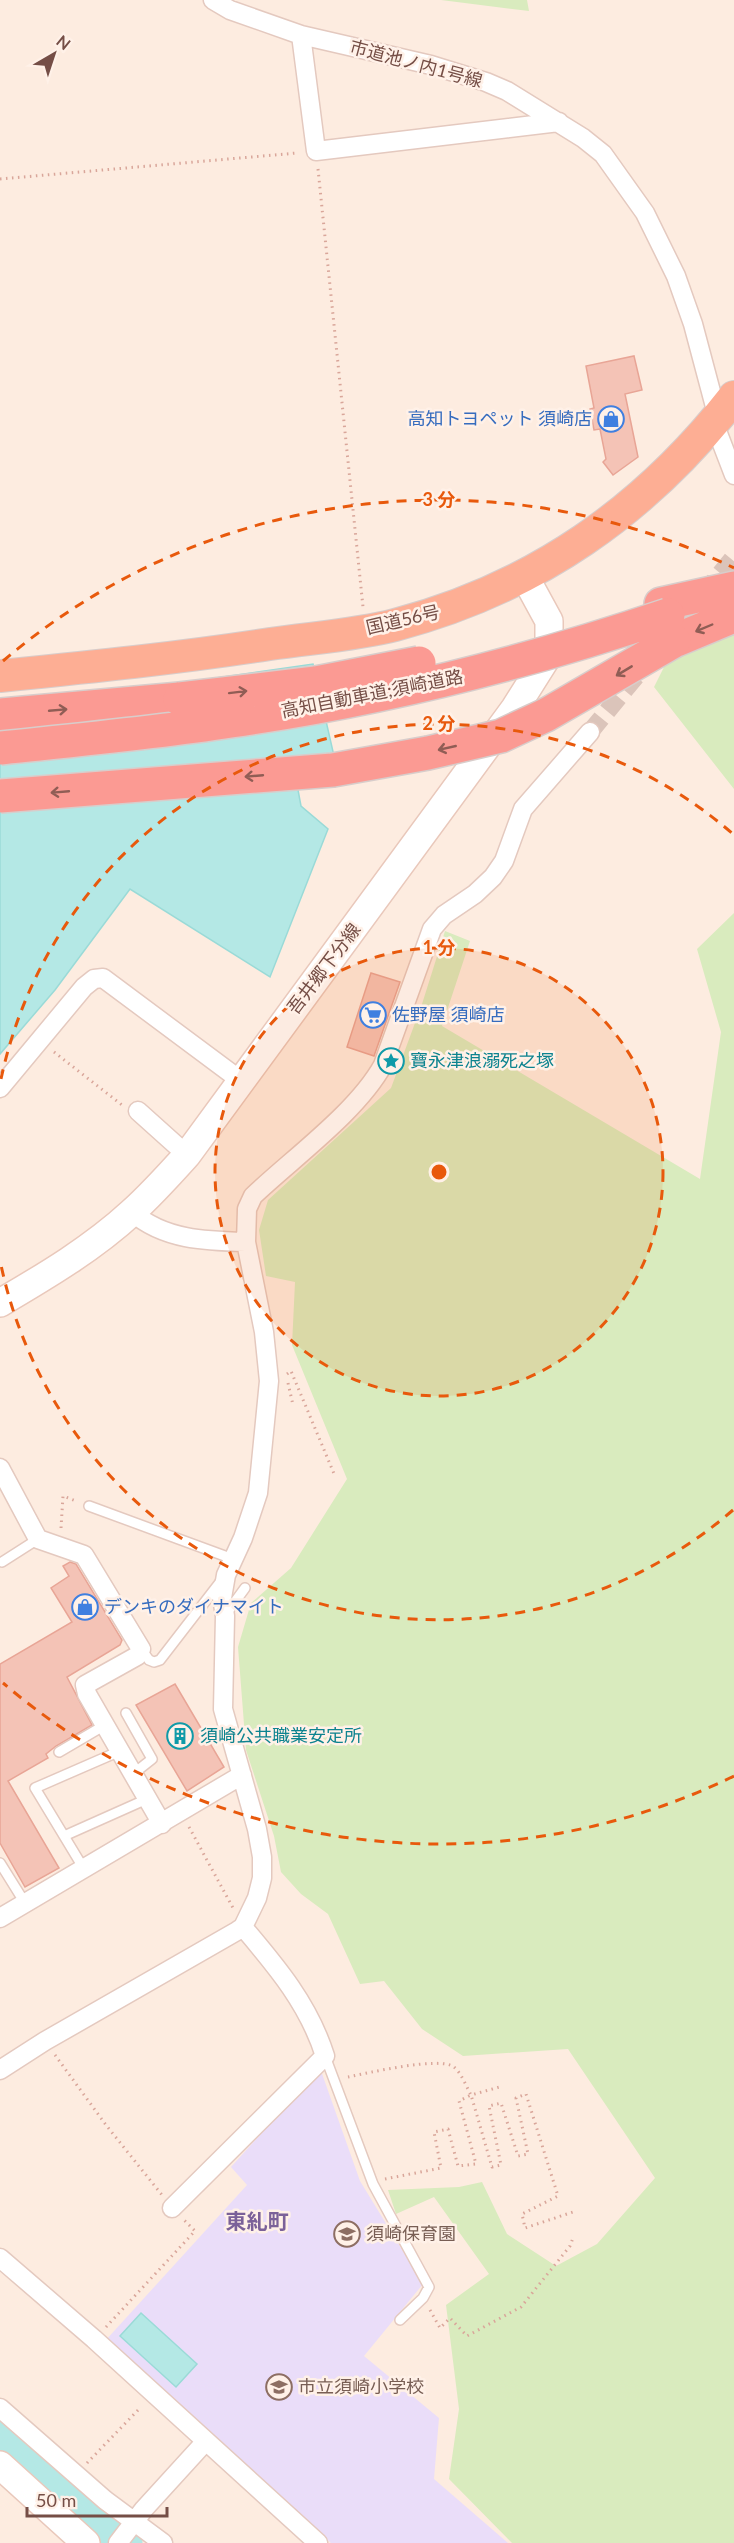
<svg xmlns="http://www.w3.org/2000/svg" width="734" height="2543" viewBox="0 0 734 2543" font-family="Lato,'Noto Sans JP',sans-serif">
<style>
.education{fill:#eaddf9}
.green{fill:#d9ebbe}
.water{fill:#b4e8e5;stroke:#9adad7;stroke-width:1.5}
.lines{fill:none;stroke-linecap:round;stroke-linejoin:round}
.river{stroke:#b4e8e5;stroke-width:33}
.building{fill:#f4c3b6;stroke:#e8a596;stroke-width:1.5}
.minor-tunnel{stroke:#dbc4ba;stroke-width:18;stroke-dasharray:18 9;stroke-linecap:butt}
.service-casing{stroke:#e4c9bf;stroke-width:12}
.minor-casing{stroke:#e4c9bf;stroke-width:21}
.secondary-casing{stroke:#e9c8bb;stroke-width:30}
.trunk-casing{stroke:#d8cdcb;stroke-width:34}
.motorway-casing{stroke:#d8cdcb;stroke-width:36}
.path{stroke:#d9a69a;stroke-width:3;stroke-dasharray:1.5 4.5;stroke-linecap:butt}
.service{stroke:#fff;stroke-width:9}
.minor{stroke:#fff;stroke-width:18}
.secondary{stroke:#fff;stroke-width:27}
.trunk{stroke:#fdae94;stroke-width:32}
.motorway{stroke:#fb9a93;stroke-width:33}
.motorway-bridge-casing{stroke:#d8cdcb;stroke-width:36;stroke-linecap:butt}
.motorway-bridge{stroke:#fb9a93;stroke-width:33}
.oneway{stroke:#905d55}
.ring{fill:none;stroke:#e8590c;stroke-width:3;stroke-dasharray:10 8}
.labels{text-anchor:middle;stroke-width:5;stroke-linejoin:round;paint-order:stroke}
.street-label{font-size:18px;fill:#754e46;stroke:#fff1e8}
.shop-label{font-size:18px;fill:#366cbe;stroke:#fff1e8;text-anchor:start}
.culture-label{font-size:18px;fill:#0d838f;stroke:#fff1e8;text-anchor:start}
.education-label{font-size:18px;fill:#785e54;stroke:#fff1e8;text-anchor:start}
.quarter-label{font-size:21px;font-weight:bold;fill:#7b6199;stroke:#fff1e8}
.centre{fill:#e8590c;stroke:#fff1e8;stroke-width:3}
.ring-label{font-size:18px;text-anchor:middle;font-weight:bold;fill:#e8590c;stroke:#fff1e8;stroke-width:5;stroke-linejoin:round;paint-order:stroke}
</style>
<rect width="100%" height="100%" fill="#fdece0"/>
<path class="education" d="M320,2068L360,2181L423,2284L364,2356L439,2418L434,2479L508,2543H331L105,2341L247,2185L231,2167Z"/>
<path class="green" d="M441,0H527L529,11Z
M734,631V789L654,687L667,661Z
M734,913V2543H512L449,2479L459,2409L446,2305L489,2274L434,2197L396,2214L388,2190L459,2187L482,2182L507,2234L556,2266L597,2244L655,2178L568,2049L463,2056L422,2029L384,1981L360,1984L328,1914L301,1894L281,1872L274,1836L246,1750L238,1647L251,1603L291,1568L347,1479L292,1345L295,1282L266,1276L259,1230L268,1200L391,1088L422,1004L445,931L470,941L442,1026L700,1179L721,1032L697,949Z
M0,2414L121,2523V2527L110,2540L106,2541L0,2444Z"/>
<path class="water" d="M313,664L334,756L298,790L301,806L328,829L270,977L130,889L55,990L0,1054V709Z
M141,2313L197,2364L176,2387L120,2336Z"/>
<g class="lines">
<path class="river" d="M0,2435L126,2543"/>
</g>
<path class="building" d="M634,356L642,390L625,394L638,457L613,475L603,462L606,459L600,429L594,430L590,409L594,408L586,366Z
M371,973L400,982L374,1056L347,1047Z
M70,1562L76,1564L122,1640L120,1645L67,1677L92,1725L56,1746L46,1754L48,1758L8,1781L59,1868L25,1887L0,1843V1664L72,1622L51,1588L69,1576L63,1566Z
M175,1684L224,1767L187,1791L136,1705Z"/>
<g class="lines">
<path class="minor-tunnel" d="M669,636L734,557
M590,732L642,669"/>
<g class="service-casing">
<path id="service" d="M89,1506L233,1559
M2,1562L38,1539
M226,1614L245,1588
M141,1649L149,1660L154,1662L160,1660L221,1581
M126,1713L152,1759L133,1774
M59,1752L105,1725
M64,1836L147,1799
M0,1863L25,1903
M84,1869L35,1788L120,1751
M325,2056L373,2184L429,2287L423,2298L400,2320"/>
</g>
<g class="minor-casing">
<path id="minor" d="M213,0L230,10L301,35L431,65L486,82L507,91L583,138L603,154L645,213L676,276L693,324L718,418
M301,35L316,151L559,122
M714,423L734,475
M0,1088L84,987L94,979L103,978L240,1080
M138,1111L187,1155
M132,1212C164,1240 206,1241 246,1242
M0,1468L38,1539L84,1555L141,1649L137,1656L85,1685L87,1694L162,1824
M0,1918L242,1775
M0,2070L45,2041L237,1931L243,1927L257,1898L262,1878V1857L257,1829L223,1709L225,1616L222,1598L226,1575L243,1538L258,1493L269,1381L264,1332L246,1242L247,1209L253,1196C293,1158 357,1112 383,1065L432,929L444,915L475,894L493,877L504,861L523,809L590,732
M172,2208L325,2056C309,2005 277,1967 243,1927
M0,2258L94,2339L318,2543
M0,2408L105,2500L163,2543
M118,2543L144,2509L206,2441"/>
</g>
<g class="secondary-casing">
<path id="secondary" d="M0,1303C46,1276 93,1248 132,1212C152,1194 169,1175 187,1155L515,708L549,654V621L525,577
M0,2465L86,2543"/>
</g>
<g class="trunk-casing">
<path id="trunk" d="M0,676C90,667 180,658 270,644C310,638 357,635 395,625C535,588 645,511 734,397"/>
</g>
<g class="motorway-casing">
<path id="motorway" d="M661,604L734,588
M674,641L734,616
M0,715L180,699"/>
</g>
<path class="path" d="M318,169L363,607
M0,179L297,153
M54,1052L122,1105
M287,1374L291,1371L335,1476
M288,1383L293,1405
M61,1528L63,1496L76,1501
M189,1827L233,1908
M55,2055L106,2125L162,2195
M348,2077C368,2073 440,2056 454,2067C462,2074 466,2086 471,2095L503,2086
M385,2179L441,2168L434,2132L448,2129L458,2166L476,2164L459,2101L471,2095L492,2167L501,2165L489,2106L501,2103L518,2156L528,2154L516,2098L526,2094L558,2196L522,2214L525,2228L573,2212
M430,2310L440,2328L450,2318L467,2336L521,2307L570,2246L573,2238
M106,2327L195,2231L184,2220
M87,2463L141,2407"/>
<use href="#service" class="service"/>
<use href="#minor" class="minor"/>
<use href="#secondary" class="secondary"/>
<use href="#trunk" class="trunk"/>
<use href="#motorway" class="motorway"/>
<g class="motorway-bridge-casing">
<path id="motorway-bridge" d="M180,699L316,683L419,663
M0,748C77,740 154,733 231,721C380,700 526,663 668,615
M0,796L333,770L428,753L501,736L546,715L674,641"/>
</g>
<use href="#motorway-bridge" class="motorway-bridge"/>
</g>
<defs><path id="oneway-shaft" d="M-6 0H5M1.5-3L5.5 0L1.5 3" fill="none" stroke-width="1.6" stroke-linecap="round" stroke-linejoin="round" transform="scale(1.5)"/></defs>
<g class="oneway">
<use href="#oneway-shaft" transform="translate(704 628) rotate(157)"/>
<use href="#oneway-shaft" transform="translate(624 671) rotate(149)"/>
<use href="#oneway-shaft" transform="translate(238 692) rotate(-7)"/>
<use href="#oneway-shaft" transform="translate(58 710) rotate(-5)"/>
<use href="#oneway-shaft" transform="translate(447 748) rotate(167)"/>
<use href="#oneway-shaft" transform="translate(254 776) rotate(175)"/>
<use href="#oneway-shaft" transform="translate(60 792) rotate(175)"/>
</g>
<circle cx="439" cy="1172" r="224" fill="#e8590c" fill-opacity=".12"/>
<g class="ring">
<circle cx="439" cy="1172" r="224"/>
<path d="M733 1510A448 448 0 0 1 1 1265M1 1079A448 448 0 0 1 733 834"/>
<path d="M734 1776A672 672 0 0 1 3 1683M3 661A672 672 0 0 1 734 568"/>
</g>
<defs>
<g id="shop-ring" transform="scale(1.35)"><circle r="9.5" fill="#fff1e8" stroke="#3f7fe0" stroke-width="1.5"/><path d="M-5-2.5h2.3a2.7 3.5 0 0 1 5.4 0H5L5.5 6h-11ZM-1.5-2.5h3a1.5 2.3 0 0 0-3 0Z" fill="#3f7fe0"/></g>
<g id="supermarket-ring" transform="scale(1.35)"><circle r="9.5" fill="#fff1e8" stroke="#3f7fe0" stroke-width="1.5"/><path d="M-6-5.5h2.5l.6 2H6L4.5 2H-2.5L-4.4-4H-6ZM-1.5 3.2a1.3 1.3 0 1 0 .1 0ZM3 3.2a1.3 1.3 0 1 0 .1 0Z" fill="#3f7fe0"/></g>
<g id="sight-ring" transform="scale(1.35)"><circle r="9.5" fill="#fff1e8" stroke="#0f9aa8" stroke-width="1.5"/><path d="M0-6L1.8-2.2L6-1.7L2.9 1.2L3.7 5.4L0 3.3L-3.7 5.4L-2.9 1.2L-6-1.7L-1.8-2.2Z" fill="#0f9aa8"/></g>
<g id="building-ring" transform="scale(1.35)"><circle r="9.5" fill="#fff1e8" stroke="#0f9aa8" stroke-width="1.5"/><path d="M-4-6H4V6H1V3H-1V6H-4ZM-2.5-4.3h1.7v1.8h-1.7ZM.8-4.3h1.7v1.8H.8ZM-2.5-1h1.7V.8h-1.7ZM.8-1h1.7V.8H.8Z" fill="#0f9aa8"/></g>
<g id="school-ring" transform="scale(1.35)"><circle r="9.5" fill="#fff1e8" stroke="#8d6e63" stroke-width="1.5"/><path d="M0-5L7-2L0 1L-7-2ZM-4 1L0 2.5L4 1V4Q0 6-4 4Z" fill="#8d6e63"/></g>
</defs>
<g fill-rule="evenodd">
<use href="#shop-ring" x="611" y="419"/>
<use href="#supermarket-ring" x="373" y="1015"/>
<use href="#sight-ring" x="391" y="1061"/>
<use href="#shop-ring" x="85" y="1607"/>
<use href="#building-ring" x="180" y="1736"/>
<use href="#school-ring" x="347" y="2234"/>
<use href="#school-ring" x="279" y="2387"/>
</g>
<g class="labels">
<g class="street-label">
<text transform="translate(416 64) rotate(15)" y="6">市道池ノ内1号線</text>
<text transform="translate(403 620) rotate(-13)" y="6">国道56号</text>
<text transform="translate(372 694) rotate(-11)" y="6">高知自動車道;須崎道路</text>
<text transform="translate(324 969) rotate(-53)" y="6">吾井郷下分線</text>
</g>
<g class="shop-label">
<text x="592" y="425" text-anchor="end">高知トヨペット 須崎店</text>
<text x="392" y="1021">佐野屋 須崎店</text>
<text x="104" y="1613">デンキのダイナマイト</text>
</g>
<g class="culture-label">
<text x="410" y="1067">寶永津浪溺死之塚</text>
<text x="200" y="1742">須崎公共職業安定所</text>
</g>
<g class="education-label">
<text x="366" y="2240">須崎保育園</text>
<text x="298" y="2393">市立須崎小学校</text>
</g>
<g class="quarter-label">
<text x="257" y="2229">東糺町</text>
</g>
</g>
<circle cx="439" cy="1172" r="9" class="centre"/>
<g class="ring-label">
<text x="439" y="506">3 分</text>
<text x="439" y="730">2 分</text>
<text x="439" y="954">1 分</text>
</g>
<g transform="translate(54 54) rotate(39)" stroke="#fff1e8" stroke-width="4.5" paint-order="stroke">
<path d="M0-4.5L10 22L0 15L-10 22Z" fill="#754e46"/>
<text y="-9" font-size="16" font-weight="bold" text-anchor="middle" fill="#754e46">N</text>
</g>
<path d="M27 2507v9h140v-9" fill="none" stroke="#754e46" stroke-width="3"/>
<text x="36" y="2507" font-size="18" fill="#754e46" stroke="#fff1e8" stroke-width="4.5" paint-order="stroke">50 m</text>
</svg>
